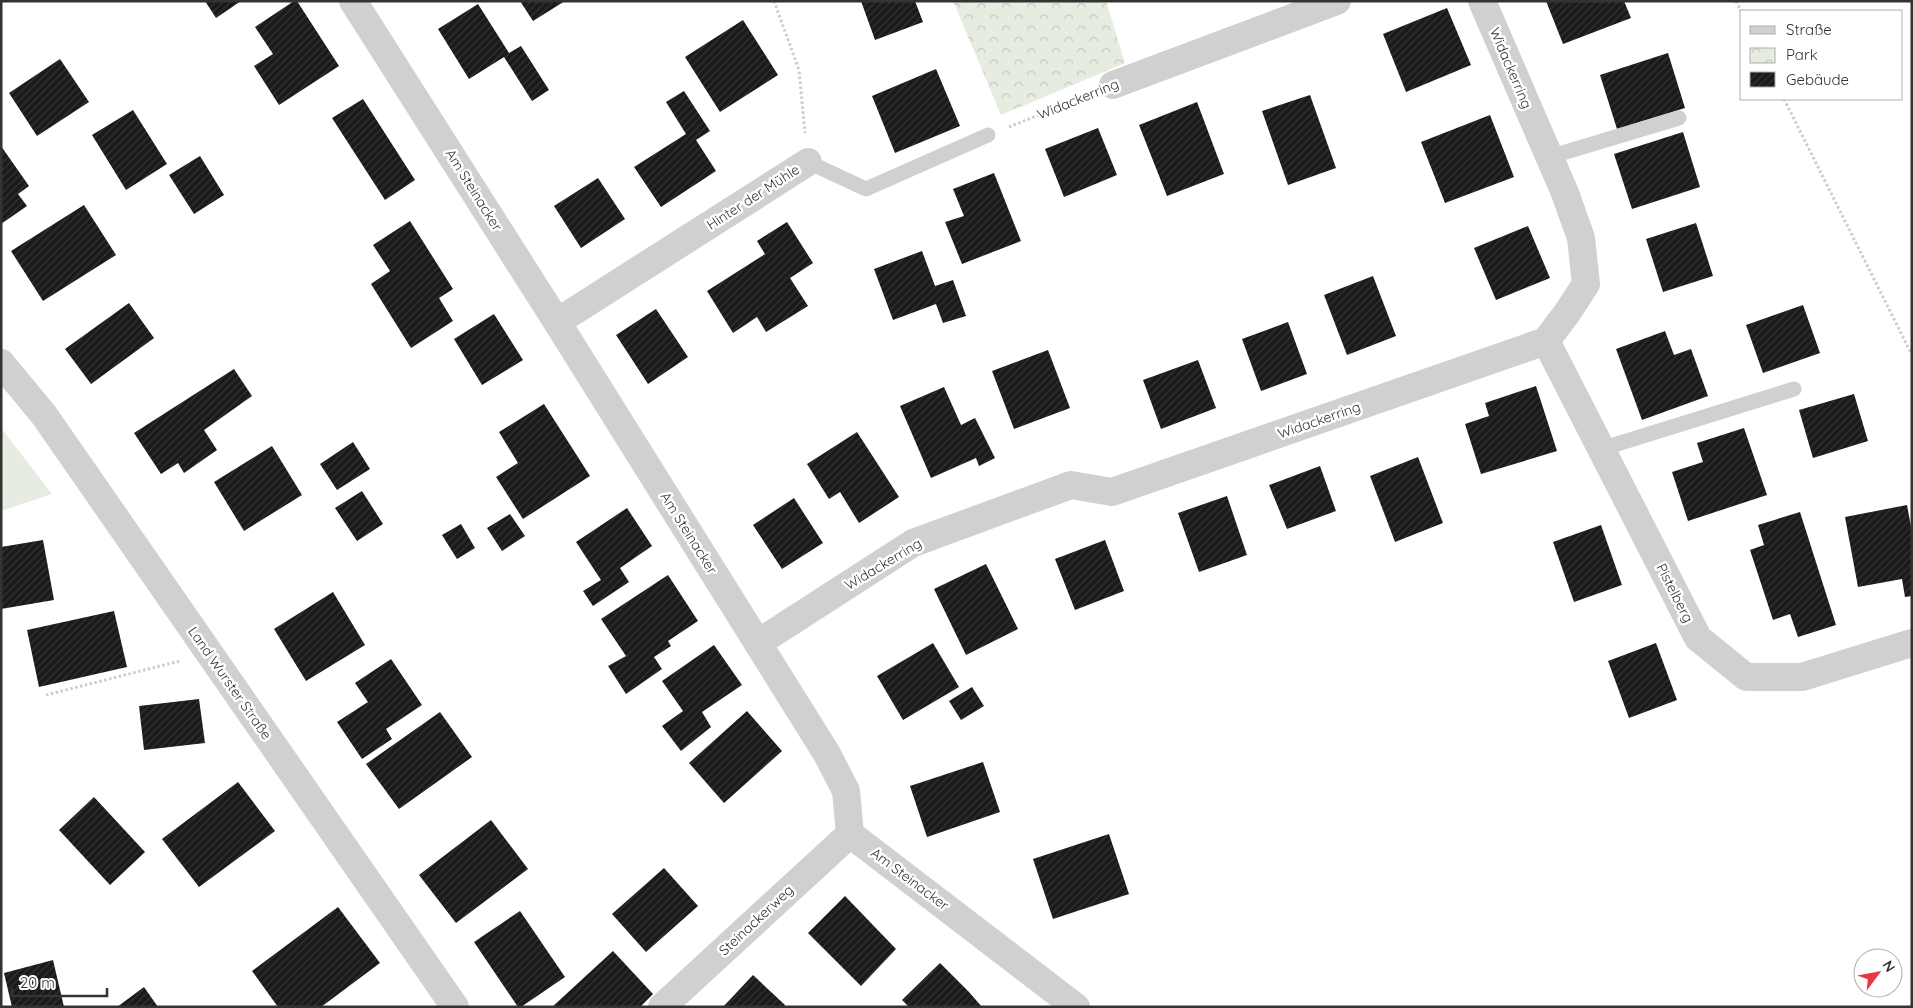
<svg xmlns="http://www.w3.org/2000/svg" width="1913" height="1008" viewBox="0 0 1913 1008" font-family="Quicksand,sans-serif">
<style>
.grass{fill:#e6ecdf}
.park{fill:url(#park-crowns)}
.building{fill:url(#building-hatch)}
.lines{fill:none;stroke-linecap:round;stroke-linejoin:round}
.path{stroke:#cdcdcd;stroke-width:3;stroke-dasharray:2.5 2.5;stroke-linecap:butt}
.lane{stroke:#d0d0d0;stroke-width:15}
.street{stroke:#d0d0d0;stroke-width:28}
.labels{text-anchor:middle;stroke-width:5;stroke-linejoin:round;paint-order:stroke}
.street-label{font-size:14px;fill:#333;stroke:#fff}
</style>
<defs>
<pattern id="park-crowns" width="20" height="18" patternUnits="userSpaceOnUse" patternTransform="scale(1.25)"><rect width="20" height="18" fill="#e6ecdf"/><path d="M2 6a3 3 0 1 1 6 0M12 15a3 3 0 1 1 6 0" fill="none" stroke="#c6cbc0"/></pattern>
<pattern id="building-hatch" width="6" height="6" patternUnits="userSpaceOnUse" patternTransform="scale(1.25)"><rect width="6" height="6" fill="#1a1a1a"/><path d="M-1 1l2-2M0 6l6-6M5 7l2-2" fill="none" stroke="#333"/></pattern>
</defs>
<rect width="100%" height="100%" fill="#fff"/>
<path class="grass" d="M1,428L52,494L1,511Z"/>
<path class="park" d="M953,1H1106L1125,63L1001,115Z"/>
<path class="building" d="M205,1H241L216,18Z
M294,1H297L339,66L279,105L254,66L273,54L255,27Z
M520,1H565L533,21Z
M861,1H915L923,22L875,40Z
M1546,1H1624L1631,18L1563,44Z
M478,4L509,53L521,46L549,90L532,101L504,57L469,79L438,29Z
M1447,8L1471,65L1406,92L1383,34Z
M743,20L778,75L720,112L685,57Z
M1668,53L1685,108L1617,129L1600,75Z
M60,59L89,102L37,136L9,93Z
M936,69L960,126L895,153L872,96Z
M684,91L710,131L696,140L716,171L661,207L634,167L686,134L666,102Z
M1310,95L1336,168L1288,185L1262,111Z
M363,99L415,180L385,200L332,118Z
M1197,102L1224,174L1167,196L1139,125Z
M133,110L167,164L126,190L92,135Z
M1490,115L1514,177L1445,203L1421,142Z
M1098,128L1117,175L1064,197L1045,149Z
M1683,132L1700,187L1632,209L1614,154Z
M1,146L29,186L18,194L27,206L1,224Z
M200,156L224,195L194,214L169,175Z
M994,173L1021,241L962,264L945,222L964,216L953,189Z
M598,178L625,219L581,248L554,206Z
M84,205L116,255L43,301L11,251Z
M410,221L453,289L439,298L453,321L411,348L371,284L390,271L373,245Z
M787,222L813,263L790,278L808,306L766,332L757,317L733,333L707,291L765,254L757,241Z
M1696,223L1713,276L1663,292L1646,239Z
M1528,226L1550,278L1496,300L1474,248Z
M922,251L935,286L953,280L966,316L943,323L936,304L893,320L874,269Z
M1373,276L1396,336L1347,355L1324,295Z
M129,303L154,338L91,384L65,349Z
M1803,305L1820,353L1763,373L1746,325Z
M656,309L688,357L648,384L616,335Z
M494,314L523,360L482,385L454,339Z
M1288,322L1307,374L1261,391L1242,339Z
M1665,331L1674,355L1691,349L1708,396L1642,420L1616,349Z
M1048,350L1070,408L1014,429L992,371Z
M1198,360L1216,408L1161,429L1143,380Z
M234,369L252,396L204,430L217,450L184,473L178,463L161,474L134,433Z
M1536,386L1557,451L1481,474L1465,424L1489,416L1485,403Z
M944,387L961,425L975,418L995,458L979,466L976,458L931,478L900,406Z
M1854,394L1868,441L1813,458L1799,410Z
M544,404L590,476L523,519L496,477L518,463L499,432Z
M1744,428L1767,495L1688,521L1672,472L1703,462L1697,443Z
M857,432L899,497L859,523L840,492L829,499L807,464Z
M353,442L370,469L337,490L320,464Z
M272,446L302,495L244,531L214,482Z
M1418,457L1443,523L1395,542L1370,476Z
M1320,466L1336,511L1287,529L1269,485Z
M362,491L383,524L357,541L335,508Z
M1227,496L1247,555L1199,572L1178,513Z
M794,498L823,543L782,569L753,525Z
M1907,505L1912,532V596L1905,597L1902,579L1858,587L1845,517Z
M627,508L652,546L620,568L629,582L593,606L583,591L601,580L576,542Z
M1800,512L1836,625L1798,637L1790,614L1773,620L1750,550L1764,545L1758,525Z
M510,514L525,536L502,551L487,528Z
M461,524L475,548L457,559L442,535Z
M1601,525L1622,585L1574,602L1553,542Z
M43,540L54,600L1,609V547Z
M1105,540L1124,591L1075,610L1055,559Z
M986,564L1018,629L966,655L934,589Z
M668,575L698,621L668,641L671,646L654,657L662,669L626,694L608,666L626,656L601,619Z
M333,592L365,645L306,681L274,629Z
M114,611L127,667L39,687L27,630Z
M933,643L959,687L903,720L877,676Z
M1656,643L1677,700L1629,718L1608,661Z
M714,645L742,685L702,712L711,727L681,751L662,726L683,711L662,681Z
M391,659L422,705L386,729L392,739L362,759L337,722L368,702L355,683Z
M972,687L984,706L961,720L949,701Z
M199,699L205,743L144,750L139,706Z
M747,711L782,751L724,803L689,763Z
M440,712L472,757L399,809L366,764Z
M983,762L1000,812L927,837L910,786Z
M238,782L275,831L199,887L162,839Z
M94,797L145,852L110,885L59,830Z
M491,820L528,869L456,923L419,875Z
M1109,834L1129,894L1053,919L1033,859Z
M664,868L698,906L646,952L612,914Z
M845,896L896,949L861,986L808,933Z
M338,907L380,963L321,1007H278L252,971Z
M520,911L565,977L521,1007H518L474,942Z
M613,951L653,994L640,1007H552Z
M53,960L64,1007H12L4,973Z
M940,963L969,992L982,1007H909L902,1000Z
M753,975L785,1005L784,1007H723Z
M144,987L158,1007H117Z"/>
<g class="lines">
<path class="path" d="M774,1L799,70L805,133
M1736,1L1742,13
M1784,99L1912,355
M1009,127L1086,96
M46,695L180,661"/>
<path class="lane" d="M1549,157L1679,118
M808,162L866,189L988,135
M1601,449L1794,389"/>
<path class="street" d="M353,1L557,322L827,754L846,791L850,834L1076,1007
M1113,85L1337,1
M557,322L808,162
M1546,341L1698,638L1746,677H1802L1912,643
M1,363L44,415L455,1007
M758,643L913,543L1071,485L1112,492L1546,341L1567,313L1586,284L1581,238L1565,193L1482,1
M662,1007L850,834"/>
</g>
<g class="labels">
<g class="street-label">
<text transform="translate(1511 68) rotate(67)" y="5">Widackerring</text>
<text transform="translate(1078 99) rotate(-22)" y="5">Widackerring</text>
<text transform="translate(474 190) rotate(58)" y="5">Am Steinacker</text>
<text transform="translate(753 197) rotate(-33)" y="5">Hinter der Mühle</text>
<text transform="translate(1319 420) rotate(-19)" y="5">Widackerring</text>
<text transform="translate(689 533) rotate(58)" y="5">Am Steinacker</text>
<text transform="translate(883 564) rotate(-31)" y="5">Widackerring</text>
<text transform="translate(1675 593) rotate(63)" y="5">Pistelberg</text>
<text transform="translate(230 683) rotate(55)" y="5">Land Wurster Straße</text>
<text transform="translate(910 879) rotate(37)" y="5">Am Steinacker</text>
<text transform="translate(756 920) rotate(-43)" y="5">Steinackerweg</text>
</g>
</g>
<rect width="1913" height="1008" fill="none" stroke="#333333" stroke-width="5"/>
<rect x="1740" y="10" width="162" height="90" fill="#ffffff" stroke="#adadad"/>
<rect x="1750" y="26" width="25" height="8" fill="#d0d0d0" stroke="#adadad"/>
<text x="1786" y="35" font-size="15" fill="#333333">Straße</text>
<rect x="1750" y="48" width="25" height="15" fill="url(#park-crowns)" stroke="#adadad"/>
<text x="1786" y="60" font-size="15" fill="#333333">Park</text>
<rect x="1750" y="72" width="25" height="15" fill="url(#building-hatch)" stroke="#adadad"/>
<text x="1786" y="85" font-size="15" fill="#333333">Gebäude</text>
<g transform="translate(1878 973) rotate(58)"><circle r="24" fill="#ffffff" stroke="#adadad"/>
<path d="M0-4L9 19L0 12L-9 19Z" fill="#e63946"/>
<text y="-8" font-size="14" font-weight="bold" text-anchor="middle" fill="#333333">N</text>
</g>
<path d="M12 988v8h95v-8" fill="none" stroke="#333333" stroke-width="2.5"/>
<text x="20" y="988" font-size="15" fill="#333333" stroke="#ffffff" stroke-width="4" paint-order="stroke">20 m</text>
</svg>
